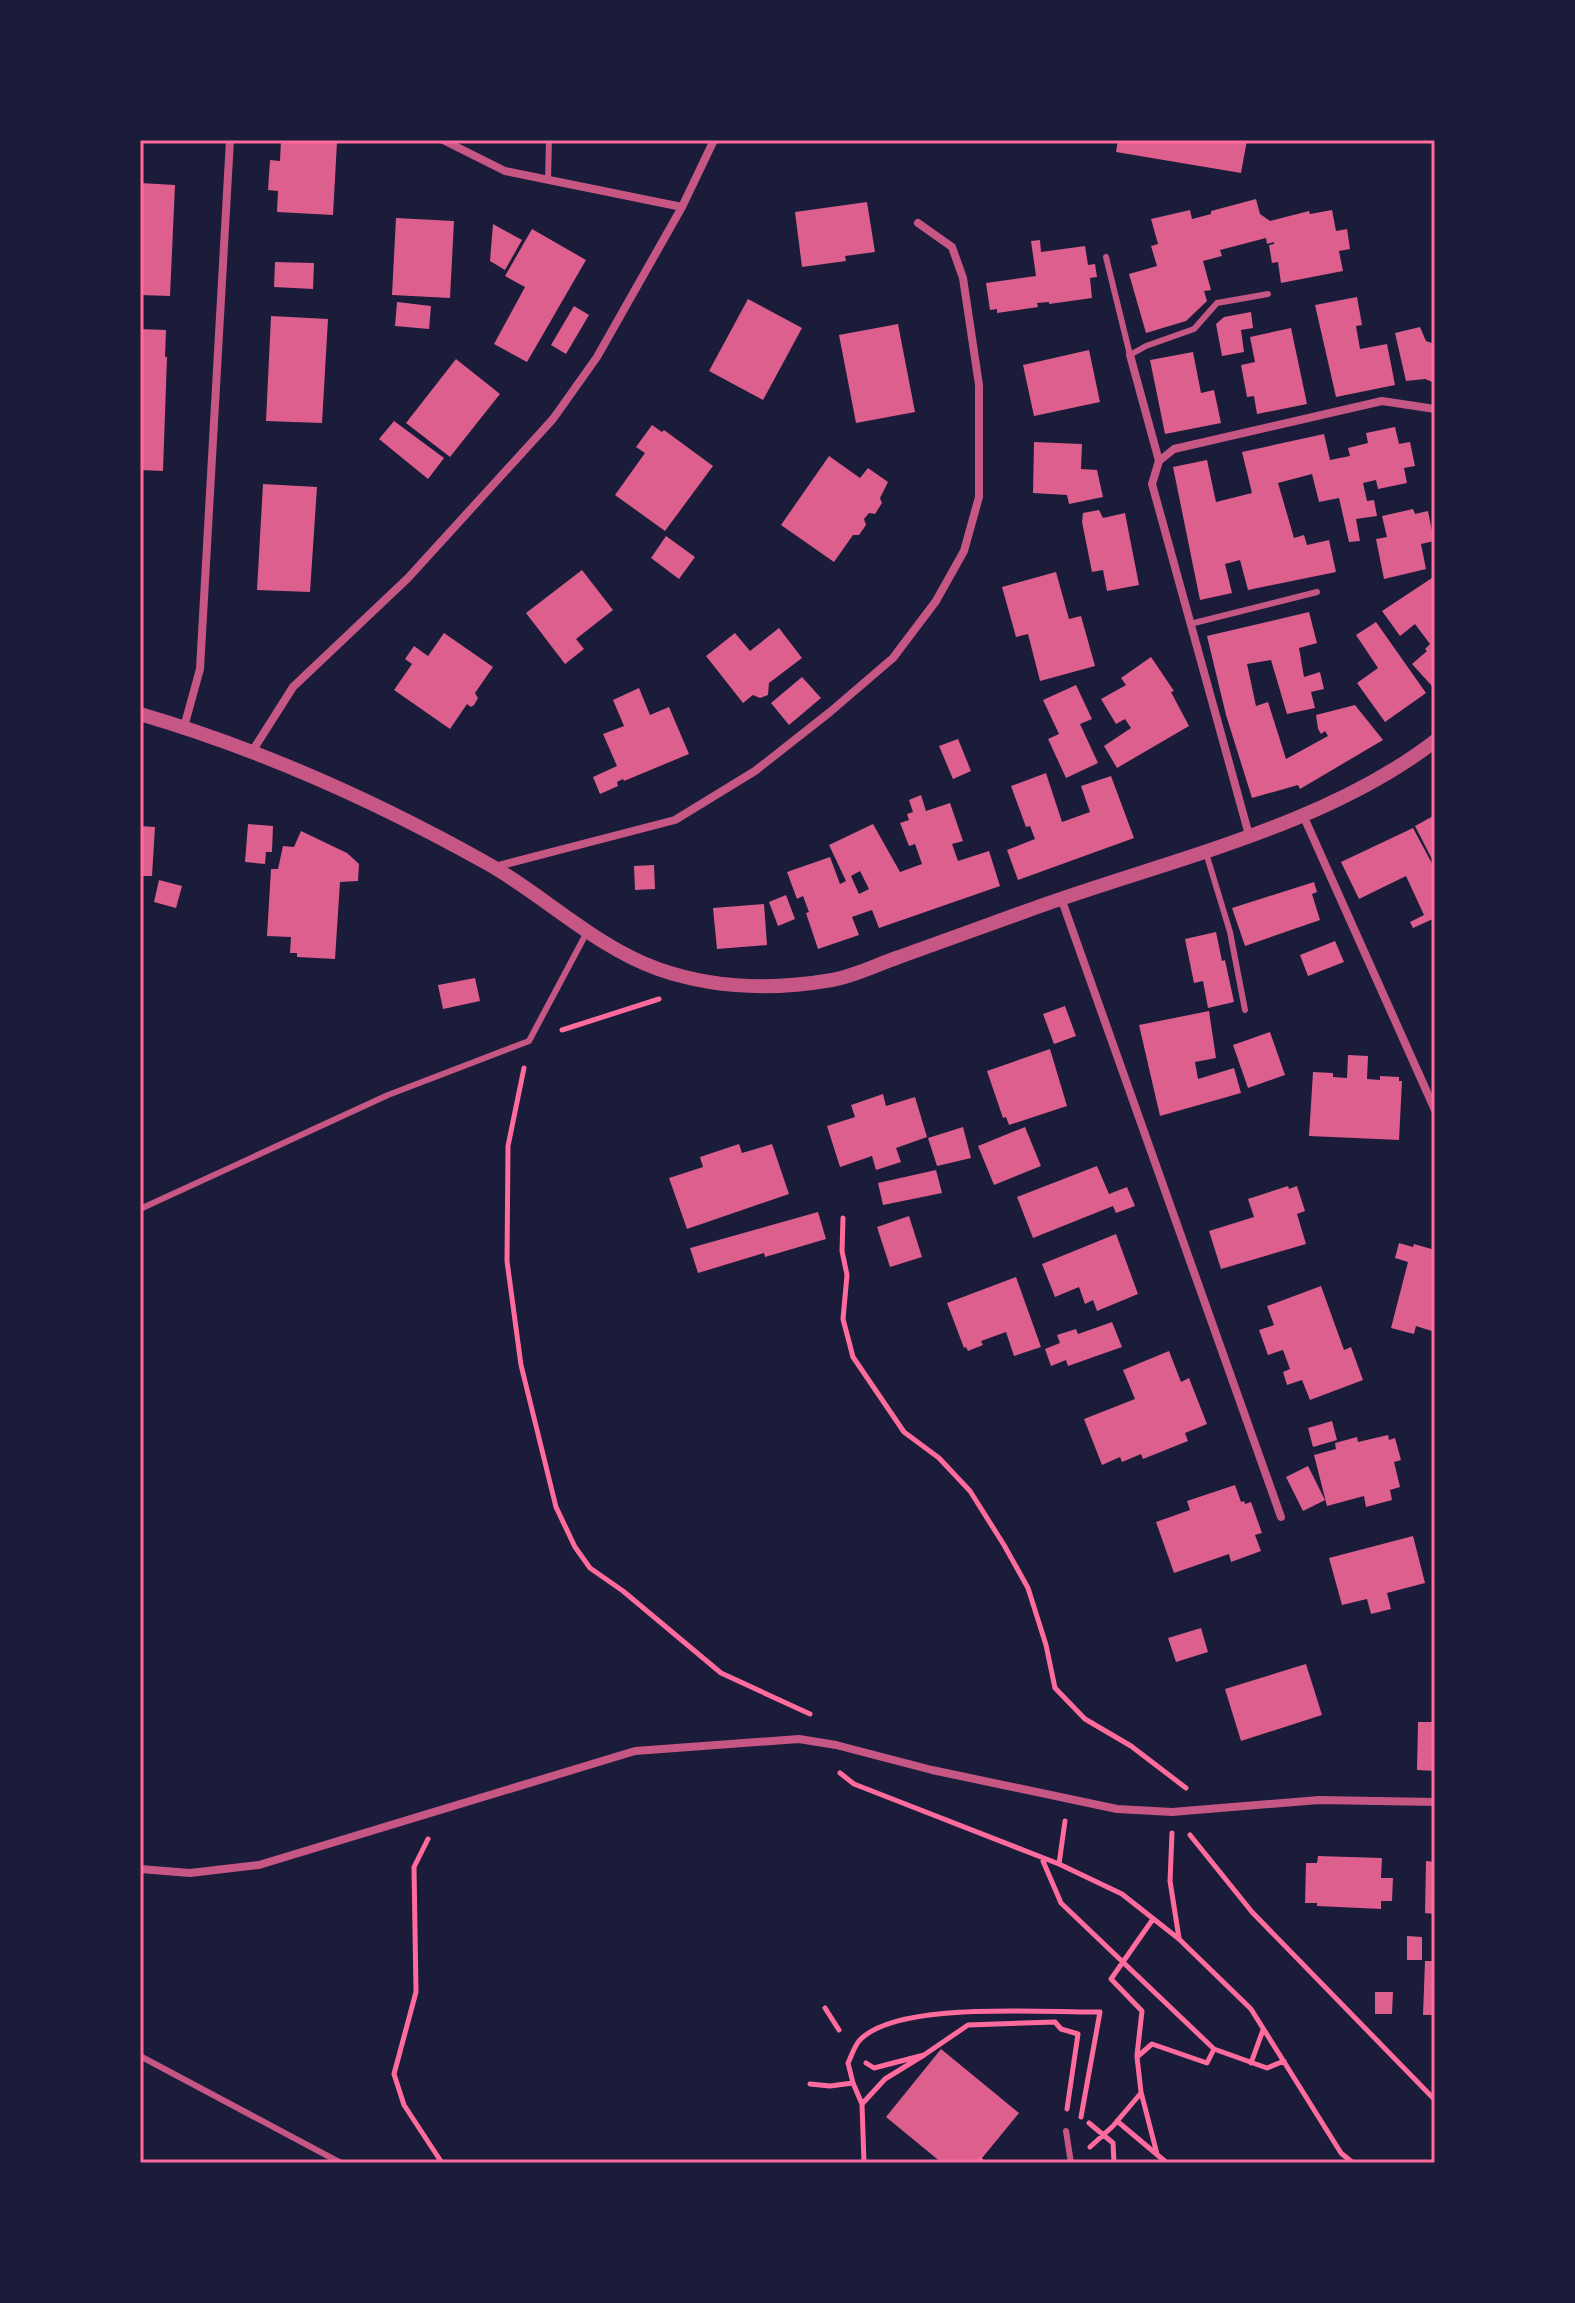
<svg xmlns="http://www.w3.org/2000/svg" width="1575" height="2303" viewBox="0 0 1575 2303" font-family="Jost,sans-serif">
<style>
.building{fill:#dd5f8e;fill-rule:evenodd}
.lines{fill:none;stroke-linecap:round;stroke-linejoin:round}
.path{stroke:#ff6b9d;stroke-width:5}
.service{stroke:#c65784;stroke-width:6}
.minor{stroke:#c65784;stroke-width:8}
.tertiary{stroke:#c65784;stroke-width:14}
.neatline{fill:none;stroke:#ff6b9d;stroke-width:3}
</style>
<rect width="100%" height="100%" fill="#1b1b3a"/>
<path class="building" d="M281,140L337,142L333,215L277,212L278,191L268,190L270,160L280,161Z
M1118,140H1247L1241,173L1116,152Z
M140,183L175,185L170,296L140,295Z
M1256,199L1260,214L1270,221L1309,211L1310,214L1332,210L1336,231L1347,229L1350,249L1339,251L1343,271L1281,283L1278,262L1272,263L1269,245L1274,244V242L1267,244L1266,238L1220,250L1222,256L1203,261L1211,290L1204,291L1207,301L1186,321L1146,333L1129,274L1157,266L1151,246L1158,244L1151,219L1190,210L1192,219L1211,214V211Z
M867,202L875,252L845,256L846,261L802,267L795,212Z
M396,218L454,221L450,298L392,295Z
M493,224L522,240L505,270L490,261Z
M532,229L586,260L527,362L494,344L525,287L505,276Z
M1040,240L1041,252L1085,246L1088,265L1095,264L1097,277L1090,278L1092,298L1049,304V302L1037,303L1038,307L997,313V309L990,310L986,283L1036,276L1031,241Z
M275,262L314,263L313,289L274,287Z
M1357,297L1362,325L1356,326L1360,349L1387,344L1395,385L1336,397L1315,305Z
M748,299L802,328L763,400L709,371Z
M397,302L431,306L429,329L395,326Z
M574,306L589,315L566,354L551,345Z
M1251,312L1253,328L1241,330L1244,352L1222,356L1216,324L1224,317Z
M271,316L328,319L322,423L266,421Z
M898,324L915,412L856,423L839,335Z
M1420,327L1426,341L1435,344V383L1425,379L1406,381L1395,333Z
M1291,328L1307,404L1257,414L1254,396L1247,397L1241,365L1255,362L1250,337Z
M140,329L166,330L165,357H167L163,471L140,470Z
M1089,350L1100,402L1034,416L1023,365Z
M1193,352L1201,393L1214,390L1221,423L1165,434L1150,360Z
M456,359L500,394L450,457L406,423Z
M394,421L444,458L428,479L379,439Z
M652,425L662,432L664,430L713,466L665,531L615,495L645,453L636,447Z
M1395,427L1399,444L1410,442L1415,466L1404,468L1407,483L1378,489L1376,480L1363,483L1367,501L1374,500L1377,516L1356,519L1360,541L1349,542L1339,498L1319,502L1312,474L1278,483L1294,538L1304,535L1307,545L1329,540L1336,572L1248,590L1240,560L1225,564L1232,593L1200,600L1173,467L1207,460L1216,502L1252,493L1242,452L1324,434L1330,460L1350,456L1348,448L1368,443L1366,433Z
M1034,442L1082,444L1081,469L1097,470L1103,497L1069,504L1067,495L1033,493Z
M829,456L860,478L868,468L888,482L880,498L882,503L875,514L869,513L864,519L866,525L859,535H853L834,562L781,525Z
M263,484L317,487L310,592L257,590Z
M1413,509L1415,514L1428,511L1434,541L1421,544L1426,569L1384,579L1376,539L1387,537L1382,516Z
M1099,510L1103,518L1125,513L1139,585L1107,591L1103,570L1092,572L1082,522L1083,513Z
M666,536L695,557L679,579L651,558Z
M582,570L613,610L576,639L584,649L565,664L526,613Z
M1056,572L1069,619L1081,616L1095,666L1040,681L1028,634L1016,637L1002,587Z
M1435,576V683L1432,686L1412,664L1427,651L1425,649L1430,644L1415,624L1400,636L1382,611Z
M1309,612L1317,643L1299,648L1304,677L1320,672L1324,689L1311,692L1315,708L1287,714L1271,660L1247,664L1256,706L1268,702L1286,759L1328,736L1325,731L1321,734L1318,729L1316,715L1355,705L1383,740L1300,789L1298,785L1252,798L1226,715L1207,636Z
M1376,622L1426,693L1385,722L1357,683L1378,668L1356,635Z
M779,628L802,658L769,683L768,695L760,698L753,695L743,703L706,656L735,633L750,651Z
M444,633L493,667L475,693L478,698L474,705L471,707L467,704L450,729L394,690L412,664L405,659L414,646L428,656Z
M1151,657L1174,691L1171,692L1189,726L1117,768L1104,746L1131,728L1125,719L1116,724L1101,699L1126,685L1121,678Z
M802,677L821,698L789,725L771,703Z
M1076,685L1092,719L1080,724L1098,763L1066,778L1048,739L1059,734L1043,700Z
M639,688L650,715L669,707L689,754L624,781L623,779L617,782L618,786L600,794L593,777L617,766L603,734L624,726L613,700Z
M958,739L971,771L953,779L939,746Z
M1046,773L1062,822L1090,812L1081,786L1111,776L1134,838L1018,880L1007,850L1035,839L1030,826L1026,827L1011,786Z
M921,795L926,811L950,803L963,841L952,844L958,861L989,851L1000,886L879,928L872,910L852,917L859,935L818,949L806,913L809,912L803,896L797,899L787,872L830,857L840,884L846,881L829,845L873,824L900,872L922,864L915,844L909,846L900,823L909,820L907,814L913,812L909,800ZM860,871L869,889L859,894L851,876Z
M1435,815V865L1415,826Z
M248,824L273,826L272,852H266L265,864L245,862Z
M140,826L155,827L152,876H140Z
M1413,828L1435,869V918L1413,928L1410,922L1424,915L1406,876L1359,899L1341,862Z
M301,831L347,853L359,864L358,881L340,882L335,959L297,957V953H290L291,937L267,936L271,869H278L283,846L294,847Z
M654,865L655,889L635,890L634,866Z
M159,880L182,886L176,908L154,902Z
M1314,882L1317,892L1312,894L1320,920L1245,946L1232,908Z
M786,895L795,919L778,926L769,902Z
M764,904L767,945L717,949L713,908Z
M1216,932L1222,961L1225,960L1234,1002L1208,1008L1203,981L1194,983L1185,939Z
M1335,941L1344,962L1308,976L1300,955Z
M475,978L480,1001L443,1009L438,985Z
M1065,1006L1076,1036L1054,1044L1043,1014Z
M1209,1011L1216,1058L1195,1062L1198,1079L1234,1068L1241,1093L1160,1116L1139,1025Z
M1270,1032L1285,1075L1248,1088L1233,1045Z
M1050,1049L1067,1106L1009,1125L1006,1117L1003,1118L987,1071Z
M1348,1055L1368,1056L1367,1079L1380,1080V1076L1399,1077V1081H1402L1399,1140L1309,1136L1313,1072L1333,1073V1077L1347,1078Z
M883,1094L886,1106L915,1097L927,1137L896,1148L901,1162L876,1170L872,1156L840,1167L827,1126L855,1117L851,1105Z
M963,1127L971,1158L937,1166L928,1138Z
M1025,1127L1041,1166L994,1185L978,1146Z
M739,1144L742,1153L772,1144L789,1194L687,1229L669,1178L703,1167L700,1157Z
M1097,1166L1109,1194L1127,1187L1135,1206L1116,1213L1113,1206L1033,1238L1017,1197Z
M936,1170L942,1193L883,1205L878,1183Z
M1288,1186L1289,1189L1297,1186L1305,1211L1297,1214L1306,1244L1221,1269L1209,1231L1254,1217L1248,1199Z
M818,1212L826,1239L765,1257L764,1253L698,1273L690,1248Z
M909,1216L922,1257L890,1267L877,1227Z
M1116,1234L1138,1294L1097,1311L1093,1300L1085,1304L1079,1287L1055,1297L1042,1264Z
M1399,1243L1413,1247L1414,1244L1435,1250V1332L1416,1326L1414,1334L1391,1328L1408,1262L1395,1258Z
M1016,1277L1041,1347L1014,1356L1006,1332L981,1341L983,1345L968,1351L966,1347L964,1348L947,1303Z
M1321,1286L1344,1350L1351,1347L1363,1380L1310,1400L1302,1380L1287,1385L1283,1372L1290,1369L1283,1350L1268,1355L1259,1330L1274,1325L1267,1306Z
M1112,1322L1122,1347L1068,1366L1066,1360L1051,1366L1045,1349L1060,1343L1057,1335L1076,1329L1078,1334Z
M1169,1351L1181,1382L1189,1378L1207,1424L1185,1433L1188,1441L1143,1459L1141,1454L1122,1462L1120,1457L1102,1465L1084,1419L1135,1399L1123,1370Z
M1332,1421L1337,1440L1313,1447L1308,1428Z
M1388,1435L1389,1440L1395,1438L1401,1460L1394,1462L1400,1487L1390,1490L1392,1500L1366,1507L1364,1496L1327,1506L1314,1455L1336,1449L1335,1443L1357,1437L1358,1442Z
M1308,1466L1325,1500L1303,1511L1286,1477Z
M1235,1485L1241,1502L1244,1501L1245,1504L1251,1502L1262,1533L1255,1535L1261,1551L1231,1562L1229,1554L1174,1573L1156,1522L1190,1510L1187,1501Z
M1413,1536L1425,1583L1387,1593L1391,1609L1371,1614L1367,1599L1342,1605L1329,1558Z
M1201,1628L1208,1652L1176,1662L1168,1638Z
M1306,1664L1322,1715L1241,1741L1225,1689Z
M1418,1722H1435V1771L1417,1770Z
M1318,1856L1382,1858L1381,1878H1393L1392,1901H1381V1909L1317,1906V1903H1305L1306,1863H1317Z
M1426,1861L1435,1862V1914L1425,1913Z
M1407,1936L1422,1937V1960H1407Z
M1435,1956V2015H1423L1425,1961H1432Z
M1375,1992H1393L1392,2014H1375Z
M941,2049L1019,2113L978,2163H942L886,2117Z"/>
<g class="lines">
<path class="path" d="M562,1030L659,999
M524,1068L508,1146L507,1261L521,1365L556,1507L575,1547L590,1568L623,1591L721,1673L810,1714
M843,1218L842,1251L847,1275L843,1319L853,1357L904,1432L939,1458L970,1491L1004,1545L1028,1588L1046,1645L1055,1688L1085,1719L1131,1746L1186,1788
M840,1773L854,1784L1059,1864L1122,1894L1179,1939L1251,2009L1341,2153L1353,2163
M1172,1833L1170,1881L1179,1938
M1190,1835L1252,1912L1435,2100
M428,1839L414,1867L416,1992L394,2074L404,2105L442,2163
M1043,1861L1061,1903L1214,2049L1207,2063L1152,2044L1137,2057L1141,2092L1157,2154
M1059,1864L1065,1821
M825,2008L839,2030
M1214,2049L1267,2068L1284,2061
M924,2055L968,2025L1055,2022L1061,2029L1078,2034L1067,2109
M1137,2055L1142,2011L1111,1979L1153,1919
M1251,2063L1263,2030
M853,2083L848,2063C851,2057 854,2047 859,2041C895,2000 1046,2013 1100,2012L1081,2117
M810,2084L830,2086L853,2083L862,2104
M1117,2121L1167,2163
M1089,2123L1113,2143L1114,2163
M1090,2147L1113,2126L1141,2093
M980,2160L983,2163
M864,2163L862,2104L885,2079L924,2055L874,2068L866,2063"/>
<path class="service" d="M548,180L549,140
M1106,257L1130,355L1146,346L1194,329L1217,303L1268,294
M1190,624L1317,592
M1206,853L1230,932L1245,1010
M140,1209L388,1095L529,1041L587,932
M140,2056L341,2163
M1066,2131L1071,2163"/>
<path class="minor" d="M443,140L505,171L682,207
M1130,355L1159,461
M184,727L200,669L230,140
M253,750L293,687L408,578L553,419L597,357L682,207L714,140
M1303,815L1435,1110
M1249,835L1152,484L1159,461L1174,449L1382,401L1435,409
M494,867L675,820L755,771L830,712L893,658L936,601L964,551L979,497V385L963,278L952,247L918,223
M1061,898L1281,1517
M140,1869L190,1873L259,1865L635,1751L799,1739L836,1745L932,1770L1117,1809L1172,1812L1319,1800L1435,1802"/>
<path class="tertiary" d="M140,714C263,750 378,802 490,865C547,898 595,946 658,969C715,989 774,990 832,980C855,976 878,964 899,957C943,941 988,925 1032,909C1164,861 1324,827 1435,741"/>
</g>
<rect width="1575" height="2303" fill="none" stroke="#1b1b3a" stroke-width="284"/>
<rect x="142" y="142" width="1291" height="2019" class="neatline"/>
</svg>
